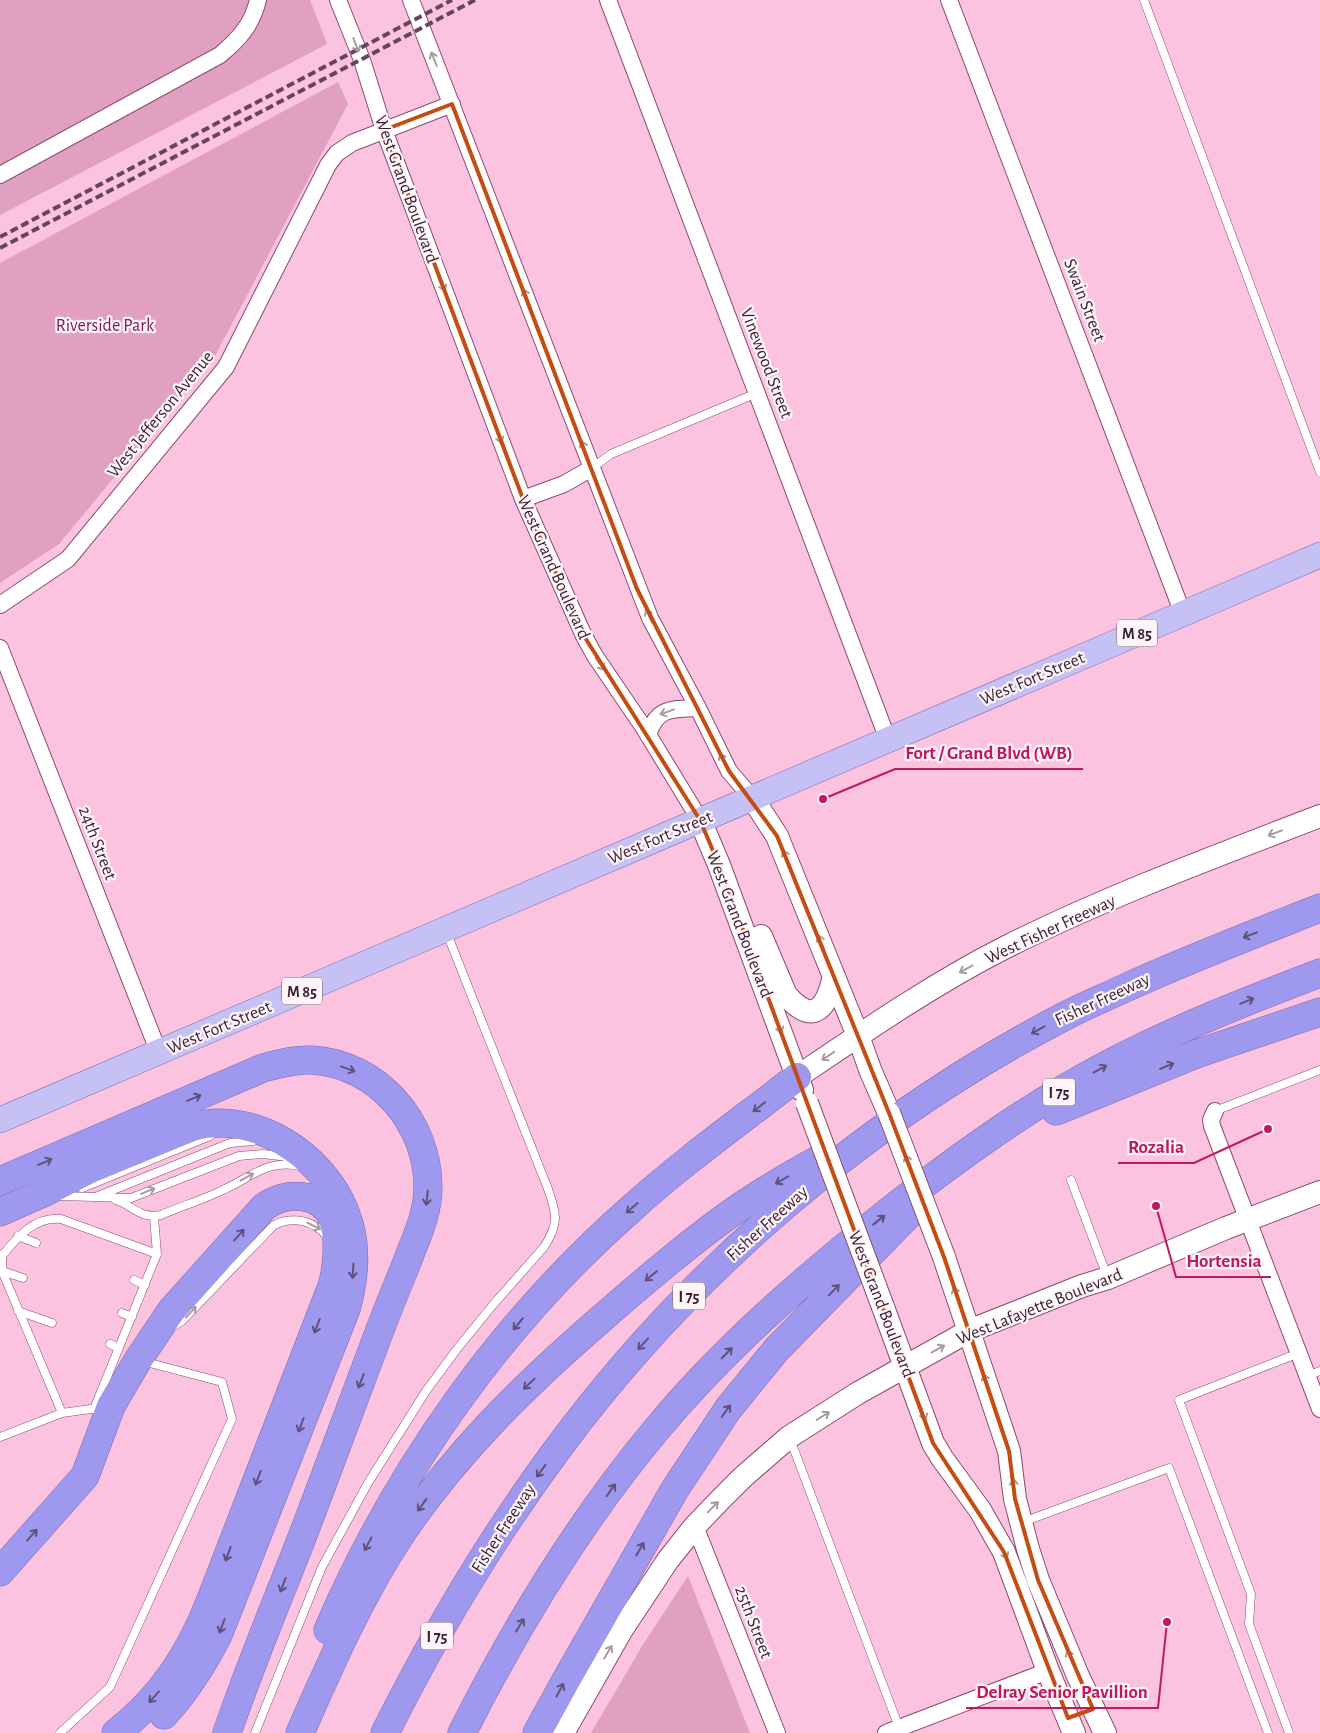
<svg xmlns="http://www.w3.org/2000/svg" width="1320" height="1733" viewBox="0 0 1320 1733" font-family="'Alegreya Sans',sans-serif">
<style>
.green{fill:#e1a0c2}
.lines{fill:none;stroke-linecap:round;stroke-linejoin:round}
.lane-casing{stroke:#894c6e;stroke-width:9}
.street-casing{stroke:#894c6e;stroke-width:18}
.secondary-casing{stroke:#894c6e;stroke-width:24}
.primary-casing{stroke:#7b6dab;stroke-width:26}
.highway-casing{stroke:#7b6dab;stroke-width:29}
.lane{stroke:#fff;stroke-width:8}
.street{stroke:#fff;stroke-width:16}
.secondary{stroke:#fff;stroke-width:22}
.primary{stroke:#c5c1f5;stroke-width:25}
.highway{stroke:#9f98ef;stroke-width:28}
.rail{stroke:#674558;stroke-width:4;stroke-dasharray:8 4;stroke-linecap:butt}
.secondary-bridge-casing{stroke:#894c6e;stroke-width:24;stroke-linecap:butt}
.secondary-bridge{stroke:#fff;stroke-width:22}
.oneway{stroke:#a69aa0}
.oneway2{stroke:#624f7b}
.marked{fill:none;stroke:#c54d13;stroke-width:4;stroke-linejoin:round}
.labels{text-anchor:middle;stroke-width:4.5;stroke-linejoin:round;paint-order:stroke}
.shield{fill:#fdf5f9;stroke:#745e6a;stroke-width:1}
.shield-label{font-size:16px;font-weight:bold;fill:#391e2d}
.street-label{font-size:18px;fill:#391e2d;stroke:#fdf5f9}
.park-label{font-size:18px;fill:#811a5c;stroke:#fdf5f9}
.leader{fill:none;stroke:#c2185b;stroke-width:2}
.callout-dot{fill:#c2185b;stroke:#fdf5f9;stroke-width:2}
.callout-label{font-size:19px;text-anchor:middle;font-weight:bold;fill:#c2185b;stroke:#fdf5f9;stroke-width:4.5;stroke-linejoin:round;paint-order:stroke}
</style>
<rect width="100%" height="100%" fill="#fcc3e1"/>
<path class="green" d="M0,0H310L327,44L0,215Z
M338,82L348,104L215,356L59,544L0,583V263Z
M688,1576L750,1733H591L644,1643Z"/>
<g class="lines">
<g class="lane-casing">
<path id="lane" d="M1144,0L1320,472
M592,468L611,454L757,393
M1215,1111L1320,1070
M1071,1180L1107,1276
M82,1188L210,1136
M58,1196L131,1198L239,1156L263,1154L288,1157
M98,1196L230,1143L253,1141
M116,1200C134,1206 139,1219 161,1215C182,1206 205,1199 225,1189C253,1176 268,1159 301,1166
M154,1217L157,1254
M18,1236L36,1243
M0,1255L2,1256V1271L62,1413L98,1408
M2,1256C17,1237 35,1216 61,1219L157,1254L94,1409
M2,1271L23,1278
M134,1280L145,1285
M18,1311L52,1323
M122,1313L132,1317
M172,1327L182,1321L274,1225C293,1216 315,1220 328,1238
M110,1344L119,1348
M1307,1376L1320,1371
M0,1437L62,1413
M790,1439L900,1730
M1023,1522L1169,1468L1268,1733
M60,1733L110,1687L232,1419L222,1382L142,1361
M255,1733L322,1567L368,1483L426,1391L457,1349L492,1306L544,1247C559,1224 557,1214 548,1189L446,931
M1289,1733L1249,1624L1251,1594L1179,1400L1299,1353"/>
</g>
<g class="street-casing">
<path id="street" d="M338,0L362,60L384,130L523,499L584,636L595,656L644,728L700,820
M411,0L650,618L698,708L729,771L753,799
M608,0L888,740
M949,0L1183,614
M0,175L220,55C239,39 252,25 258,0
M523,499L564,484L592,468
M0,605L68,559L226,367L328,165L337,153L352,143L452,104
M0,648L159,1053
M648,735C657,707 672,709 698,708
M1215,1111L1211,1120L1212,1126L1320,1409
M695,1526L777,1733
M886,1733L1048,1671"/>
</g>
<g class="secondary-casing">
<path id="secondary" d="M753,799L777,836L858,1036L871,1072L889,1113
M700,820L719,865L802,1090
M761,936L786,995C814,1027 827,1007 834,976
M797,1077C865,1031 933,984 1006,947C1108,896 1214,857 1320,816
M944,1257L1009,1451L1015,1499L1028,1549L1038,1580L1078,1676L1105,1733
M883,1307L933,1443L942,1458L980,1510L1004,1552L1048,1671L1074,1733
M563,1733L621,1631L668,1560L695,1526L720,1500L743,1477L789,1437L858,1393L969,1331L1082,1286L1108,1278L1226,1228L1320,1192"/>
</g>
<g class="primary-casing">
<path id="primary" d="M0,1120L1320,555"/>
</g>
<g class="highway-casing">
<path id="highway" d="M1056,1111L1196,1054L1320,1012
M0,1181L263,1068C279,1064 295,1059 312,1060C378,1064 428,1123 428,1187C428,1214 416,1238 407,1262C397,1287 387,1311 378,1335C352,1404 327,1472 301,1540C276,1604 249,1668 227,1733
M0,1212L43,1193L90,1169L192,1127C253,1109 323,1155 345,1212C358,1243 355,1277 346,1309L218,1635C203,1664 186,1691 164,1715
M0,1572L85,1476L111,1406L138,1360L171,1311L264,1207C285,1191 322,1191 333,1220C340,1237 337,1269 332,1286L210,1602C189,1655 162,1697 116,1733
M328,1630C397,1470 501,1323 632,1208C684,1161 742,1120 797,1077
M300,1733C330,1665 360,1596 401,1534C455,1454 522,1388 593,1326C635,1289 678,1252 723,1219C756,1195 790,1175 825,1156
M385,1733C435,1633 492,1537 559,1447C691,1269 868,1118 1065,1016C1084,1006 1104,998 1123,989C1188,959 1254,934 1320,908
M462,1733C516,1626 579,1522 656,1430C724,1348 805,1278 888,1212C956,1159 1026,1108 1103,1067C1173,1030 1246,1001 1320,973
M537,1733L565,1682L675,1489L728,1409L776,1350L913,1210"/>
</g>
<use href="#lane" class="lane"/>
<use href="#street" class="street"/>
<use href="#secondary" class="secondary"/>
<use href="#primary" class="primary"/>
<use href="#highway" class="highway"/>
<path class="rail" d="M0,237L452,0
M0,248L475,0"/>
<g class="secondary-bridge-casing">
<path id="secondary-bridge" d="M807,1103L883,1307
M889,1113L944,1257"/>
</g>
<use href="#secondary-bridge" class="secondary-bridge"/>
</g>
<defs><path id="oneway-shaft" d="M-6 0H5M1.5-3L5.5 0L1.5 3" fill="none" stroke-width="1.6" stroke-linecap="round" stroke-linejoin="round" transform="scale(1.25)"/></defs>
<g class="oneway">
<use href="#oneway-shaft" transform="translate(356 45) rotate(69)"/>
<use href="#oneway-shaft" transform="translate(434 59) rotate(-112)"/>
<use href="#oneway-shaft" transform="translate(442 284) rotate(69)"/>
<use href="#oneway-shaft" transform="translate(526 296) rotate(-111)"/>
<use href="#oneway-shaft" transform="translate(499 436) rotate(69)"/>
<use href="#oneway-shaft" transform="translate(584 448) rotate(-111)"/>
<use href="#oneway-shaft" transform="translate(649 616) rotate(-115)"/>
<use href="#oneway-shaft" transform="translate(600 664) rotate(55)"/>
<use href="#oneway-shaft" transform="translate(667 712) rotate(160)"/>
<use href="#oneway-shaft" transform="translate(723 760) rotate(-116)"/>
<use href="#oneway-shaft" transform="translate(1275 833) rotate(159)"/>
<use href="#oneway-shaft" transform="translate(786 857) rotate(-113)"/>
<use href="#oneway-shaft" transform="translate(821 942) rotate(-112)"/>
<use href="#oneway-shaft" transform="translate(966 969) rotate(151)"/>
<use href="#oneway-shaft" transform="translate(779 1026) rotate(70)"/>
<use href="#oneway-shaft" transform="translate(828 1056) rotate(146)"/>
<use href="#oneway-shaft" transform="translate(908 1162) rotate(-111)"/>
<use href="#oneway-shaft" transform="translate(247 1177) rotate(-29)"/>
<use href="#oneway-shaft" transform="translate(148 1191) rotate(-22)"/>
<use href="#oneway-shaft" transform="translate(314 1226) rotate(27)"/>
<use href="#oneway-shaft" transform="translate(956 1294) rotate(-109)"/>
<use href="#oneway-shaft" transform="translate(191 1312) rotate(-47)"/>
<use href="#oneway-shaft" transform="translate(938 1349) rotate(-29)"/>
<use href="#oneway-shaft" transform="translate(986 1381) rotate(-109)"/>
<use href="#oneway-shaft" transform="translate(923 1413) rotate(70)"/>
<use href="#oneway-shaft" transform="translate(823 1416) rotate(-32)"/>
<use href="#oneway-shaft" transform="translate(1014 1486) rotate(-95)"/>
<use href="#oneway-shaft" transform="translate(713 1507) rotate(-46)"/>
<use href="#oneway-shaft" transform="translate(1004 1552) rotate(65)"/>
<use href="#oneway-shaft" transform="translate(608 1652) rotate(-59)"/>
<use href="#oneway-shaft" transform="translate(1070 1657) rotate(-112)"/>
</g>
<g class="oneway2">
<use href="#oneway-shaft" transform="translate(1250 935) rotate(159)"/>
<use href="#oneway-shaft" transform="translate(1247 1001) rotate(-22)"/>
<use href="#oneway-shaft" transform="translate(1038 1030) rotate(151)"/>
<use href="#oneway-shaft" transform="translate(1167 1066) rotate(-22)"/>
<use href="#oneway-shaft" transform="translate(348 1069) rotate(20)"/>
<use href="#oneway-shaft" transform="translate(1100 1069) rotate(-28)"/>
<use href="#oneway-shaft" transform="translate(194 1098) rotate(-23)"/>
<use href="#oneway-shaft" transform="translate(759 1107) rotate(142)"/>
<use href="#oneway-shaft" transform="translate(45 1162) rotate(-23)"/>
<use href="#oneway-shaft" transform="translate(782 1180) rotate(150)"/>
<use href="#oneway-shaft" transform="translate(427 1198) rotate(96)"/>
<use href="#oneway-shaft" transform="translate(632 1208) rotate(139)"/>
<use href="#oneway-shaft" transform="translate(879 1220) rotate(-38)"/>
<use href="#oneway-shaft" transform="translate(239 1235) rotate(-49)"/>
<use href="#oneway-shaft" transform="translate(353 1271) rotate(94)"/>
<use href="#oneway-shaft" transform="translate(651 1276) rotate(140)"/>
<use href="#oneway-shaft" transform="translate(834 1290) rotate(-46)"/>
<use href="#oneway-shaft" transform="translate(518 1324) rotate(130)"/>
<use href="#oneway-shaft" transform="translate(317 1326) rotate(111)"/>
<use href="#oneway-shaft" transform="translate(643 1344) rotate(132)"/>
<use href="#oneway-shaft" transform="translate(727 1353) rotate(-45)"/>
<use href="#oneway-shaft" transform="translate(361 1381) rotate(111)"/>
<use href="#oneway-shaft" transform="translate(529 1384) rotate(137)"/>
<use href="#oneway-shaft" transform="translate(726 1411) rotate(-54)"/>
<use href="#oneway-shaft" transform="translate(301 1425) rotate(111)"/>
<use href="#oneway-shaft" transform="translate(541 1471) rotate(126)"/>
<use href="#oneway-shaft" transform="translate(258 1478) rotate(111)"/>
<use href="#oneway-shaft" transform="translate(611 1490) rotate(-54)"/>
<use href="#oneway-shaft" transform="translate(422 1505) rotate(126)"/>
<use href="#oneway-shaft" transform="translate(32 1535) rotate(-49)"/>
<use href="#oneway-shaft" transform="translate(368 1544) rotate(118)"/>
<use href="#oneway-shaft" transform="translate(640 1549) rotate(-60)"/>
<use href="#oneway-shaft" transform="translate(228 1554) rotate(111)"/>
<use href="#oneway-shaft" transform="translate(283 1585) rotate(111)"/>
<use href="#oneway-shaft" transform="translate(520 1625) rotate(-59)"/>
<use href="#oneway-shaft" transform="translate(222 1626) rotate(111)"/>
<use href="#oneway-shaft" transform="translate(560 1690) rotate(-62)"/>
<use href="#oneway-shaft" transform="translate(154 1697) rotate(132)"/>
</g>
<path class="marked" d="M452,104L637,589L729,771L777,836L889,1113L944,1257L1009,1451L1015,1499L1038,1580L1093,1709L1068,1718L1004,1552L933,1443L719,865L700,820L584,636L523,499L384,130Z"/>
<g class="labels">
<g class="shield">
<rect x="1117" y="619.5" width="40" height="27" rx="4"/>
<rect x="282" y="977.5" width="40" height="27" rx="4"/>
<rect x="1043" y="1078.5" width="32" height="27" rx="4"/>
<rect x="673" y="1282.5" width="32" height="27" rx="4"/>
<rect x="421" y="1622.5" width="32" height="27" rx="4"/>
</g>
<g class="shield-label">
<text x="1137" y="639">M 85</text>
<text x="302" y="997">M 85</text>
<text x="1059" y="1098">I 75</text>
<text x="689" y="1302">I 75</text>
<text x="437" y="1642">I 75</text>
</g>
<g class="street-label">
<text transform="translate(407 189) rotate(70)" y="6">West Grand Boulevard</text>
<text transform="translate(1085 300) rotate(69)" y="6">Swain Street</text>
<text transform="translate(767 363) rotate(69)" y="6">Vinewood Street</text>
<text transform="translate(160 414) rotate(-51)" y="6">West Jefferson Avenue</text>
<text transform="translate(554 567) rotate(66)" y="6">West Grand Boulevard</text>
<text transform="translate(1032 678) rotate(-23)" y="6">West Fort Street</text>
<text transform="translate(660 837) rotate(-23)" y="6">West Fort Street</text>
<text transform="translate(98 843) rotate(69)" y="6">24th Street</text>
<text transform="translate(740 924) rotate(69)" y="6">West Grand Boulevard</text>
<text transform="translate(1050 929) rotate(-25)" y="6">West Fisher Freeway</text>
<text transform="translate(1102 999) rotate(-25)" y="6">Fisher Freeway</text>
<text transform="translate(219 1027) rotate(-23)" y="6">West Fort Street</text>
<text transform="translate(767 1223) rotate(-42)" y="6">Fisher Freeway</text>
<text transform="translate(882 1304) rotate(69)" y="6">West Grand Boulevard</text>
<text transform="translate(1039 1306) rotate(-22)" y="6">West Lafayette Boulevard</text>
<text transform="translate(503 1528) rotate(-57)" y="6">Fisher Freeway</text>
<text transform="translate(754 1622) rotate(69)" y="6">25th Street</text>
</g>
<g class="park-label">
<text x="105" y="331">Riverside Park</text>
</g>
</g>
<path class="leader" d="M823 799L895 769H1083M1268 1129L1194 1163H1118M1156 1206L1176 1277H1271M1167 1622L1158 1708H966"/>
<g class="callout-dot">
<circle cx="823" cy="799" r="5"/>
<circle cx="1268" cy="1129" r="5"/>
<circle cx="1156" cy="1206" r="5"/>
<circle cx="1167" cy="1622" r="5"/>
</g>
<g class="callout-label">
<text x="989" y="759">Fort / Grand Blvd (WB)</text>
<text x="1156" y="1153">Rozalia</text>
<text x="1224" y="1267">Hortensia</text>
<text x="1062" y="1698">Delray Senior Pavillion</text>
</g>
</svg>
